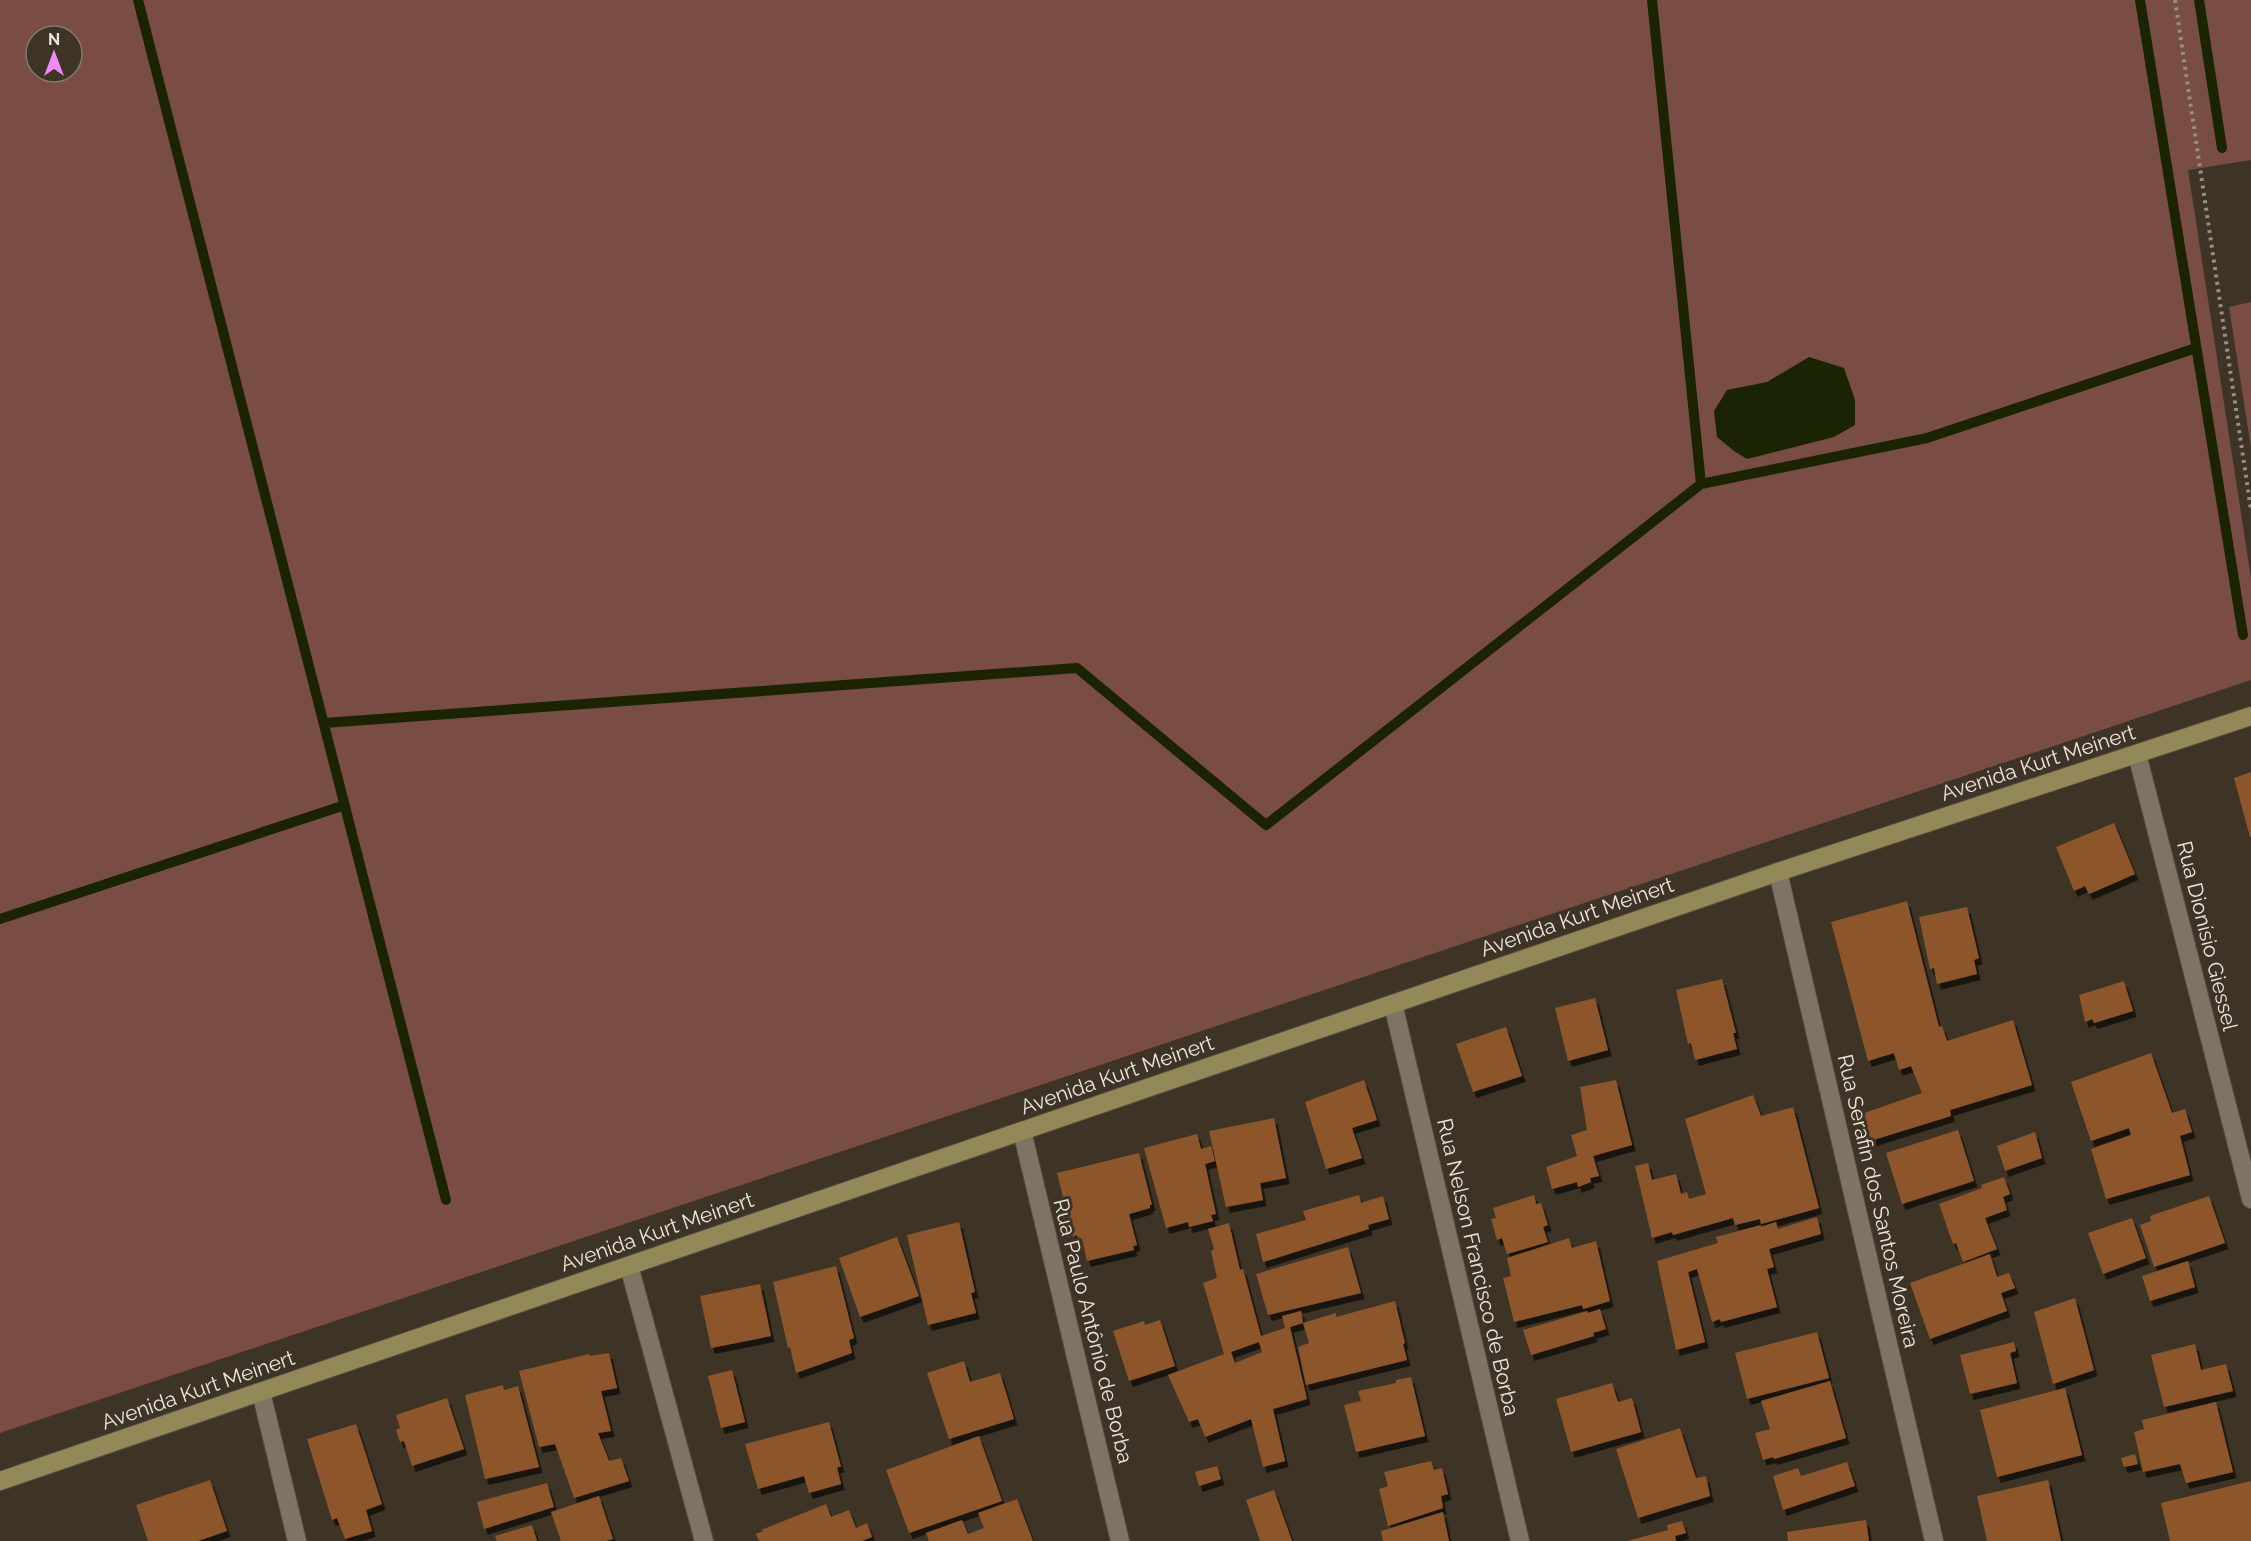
<svg xmlns="http://www.w3.org/2000/svg" width="2251" height="1541" viewBox="0 0 2251 1541" font-family="Raleway,sans-serif">
<style>
.green{fill:#794d44;fill-rule:evenodd}
.water{fill:#1a2302}
.lines{fill:none;stroke-linecap:round;stroke-linejoin:round}
.stream{stroke:#1a2302;stroke-width:10}
.building{fill:#8c552c;fill-rule:evenodd;filter:url(#shadow)}
.minor-casing{stroke:#574f43;stroke-width:20}
.major-casing{stroke:#574f43;stroke-width:20}
.path{stroke:#958e82;stroke-width:4;stroke-dasharray:3 4.5;stroke-linecap:butt}
.minor{stroke:#7f7464;stroke-width:18}
.major{stroke:#938858;stroke-width:18}
.labels{text-anchor:middle;stroke-width:6;stroke-linejoin:round;paint-order:stroke}
.street-label{font-size:21px;fill:#eae4db;stroke:#3d3425}
</style>
<defs>
<filter id="shadow"><feDropShadow dx="3.5" dy="6" stdDeviation="0" flood-color="#0009"/></filter>
</defs>
<rect width="100%" height="100%" fill="#3d3425"/>
<path class="green" d="M0,0H2251V160L2188,170L2251,578V680L0,1433ZM36,36H72V72H36Z
M2251,302V448L2229,307Z"/>
<path class="water" d="M1809,357L1844,368L1855,400V425L1834,437L1747,459L1734,451L1717,437L1714,411L1727,390L1767,382Z"/>
<g class="lines">
<path class="stream" d="M138,0L446,1200
M1652,0L1701,484
M2140,0L2243,635
M2199,0L2222,148
M324,723L1077,668L1266,825L1701,484L1927,438L2196,348
M0,919L345,805"/>
</g>
<path class="building" d="M2251,772V837H2250L2234,778Z
M2114,823L2135,874L2089,894L2085,886L2074,891L2056,847Z
M1907,901L1939,1027L1942,1026L1947,1041L2013,1020L2032,1085L1950,1110L1951,1116L1870,1141L1864,1113L1922,1093L1911,1066L1899,1070L1894,1053L1868,1061L1831,922Z
M1967,907L1979,958L1974,960L1977,974L1937,984L1934,968L1930,969L1919,917Z
M1722,979L1736,1033H1733L1737,1049L1695,1060L1691,1043L1688,1044L1676,990Z
M2124,981L2133,1011L2094,1023L2092,1019L2085,1022L2079,995Z
M1595,998L1608,1050L1568,1061L1555,1008Z
M1506,1027L1522,1076L1473,1092L1456,1044Z
M2151,1053L2172,1113L2185,1109L2192,1132L2180,1136L2190,1175L2106,1199L2091,1149L2131,1135L2129,1128L2091,1141L2071,1082Z
M1364,1080L1377,1120L1352,1128L1362,1158L1326,1169L1305,1102Z
M1616,1080L1632,1145L1593,1156L1599,1176L1590,1178L1591,1182L1578,1187L1577,1182L1552,1189L1546,1167L1577,1156L1571,1135L1587,1130L1580,1087Z
M1753,1095L1761,1116L1793,1107L1819,1208L1761,1224L1760,1219L1735,1225L1733,1218L1673,1235L1672,1232L1652,1238L1635,1166L1648,1163L1652,1180L1676,1174L1681,1194L1687,1192L1689,1199L1706,1194L1685,1119Z
M1274,1118L1286,1178L1260,1183L1263,1200L1226,1207L1209,1131Z
M1958,1130L1974,1181L1902,1204L1886,1153Z
M2035,1132L2042,1158L2005,1171L1997,1146Z
M1197,1134L1201,1149L1211,1146L1215,1161L1205,1164L1216,1214L1211,1215L1213,1221L1189,1227L1188,1222L1166,1228L1144,1148Z
M1139,1153L1152,1205H1150V1208L1129,1214L1137,1245L1133,1246L1134,1250L1087,1261L1082,1239L1078,1240L1077,1235L1073,1237L1057,1173Z
M2004,1177L2010,1194L2003,1197L2007,1210L1985,1218L1997,1249L1963,1262L1956,1243L1953,1244L1939,1204L1982,1188L1981,1185Z
M1359,1195L1361,1203L1383,1196L1389,1219L1368,1225L1369,1229L1263,1262L1256,1234L1306,1220L1303,1211Z
M1534,1195L1536,1204L1541,1203L1548,1225L1543,1227L1548,1242L1507,1254L1502,1238L1497,1240L1491,1219L1496,1218L1493,1208Z
M2209,1196L2225,1243L2154,1267L2140,1225L2151,1221L2150,1216Z
M1817,1217L1821,1234L1769,1249L1774,1267L1767,1269L1777,1307L1721,1322L1720,1319L1712,1322L1697,1269L1688,1272L1705,1342L1676,1350L1657,1261L1718,1243L1716,1237L1761,1225V1227L1776,1222L1778,1229Z
M2132,1218L2146,1258L2103,1274L2088,1233Z
M959,1222L975,1292L971,1293L976,1313L928,1325L907,1235Z
M1229,1223L1240,1270L1243,1269L1261,1336L1285,1328L1282,1316L1301,1311L1303,1323L1336,1313V1317L1395,1301L1405,1343L1403,1344L1407,1360L1306,1385L1298,1347L1309,1343L1303,1323L1290,1327L1307,1399L1273,1409L1285,1461L1263,1467L1251,1419L1205,1437L1198,1419L1189,1422L1168,1375L1224,1354L1203,1283L1217,1278L1211,1251L1214,1249L1208,1229ZM1259,1342L1262,1352L1235,1363L1231,1352Z
M897,1237L919,1296L860,1317L839,1258Z
M1569,1238L1572,1248L1596,1241L1610,1301L1583,1309L1582,1305L1514,1322L1503,1278L1511,1276L1507,1258Z
M1348,1247L1361,1293L1268,1315L1256,1274Z
M1990,1254L1997,1277L2009,1273L2015,1288L2001,1293L2007,1311L1930,1339L1910,1283Z
M2188,1261L2195,1287L2150,1301L2142,1276Z
M836,1266L854,1338L849,1340L852,1353L796,1373L790,1347L788,1348L773,1282Z
M760,1284L771,1336L711,1348L700,1296Z
M2075,1298L2094,1370L2053,1384L2034,1312Z
M1600,1309L1606,1329L1593,1333L1594,1336L1531,1355L1523,1330L1587,1311L1588,1313Z
M1160,1320L1175,1366L1129,1381L1113,1331L1144,1321L1145,1325Z
M1817,1332L1829,1378L1747,1399L1735,1353Z
M2014,1342L2016,1351L2010,1353L2017,1383L1970,1394L1960,1355Z
M2195,1344L2201,1370L2226,1364L2233,1391L2164,1407L2151,1355Z
M609,1353L617,1388L601,1391L611,1431L598,1433L609,1461L621,1458L629,1481L574,1498L555,1444L539,1447L519,1371L589,1354L590,1356Z
M964,1361L970,1382L1000,1373L1014,1419L949,1439L927,1373Z
M732,1370L745,1422L721,1428L708,1376Z
M1411,1377L1425,1436L1356,1452L1344,1405L1361,1401L1358,1391L1396,1383V1380Z
M1830,1381L1846,1438L1774,1459L1773,1457L1763,1460L1755,1433L1770,1429L1761,1401Z
M1612,1383L1618,1402L1632,1398L1641,1432L1571,1452L1556,1399Z
M503,1385L504,1390L518,1386L539,1467L485,1479L465,1395Z
M2065,1388L2082,1455L1997,1477L1980,1410Z
M447,1398L464,1449L412,1466L404,1441L400,1442L396,1430L400,1428L396,1415Z
M2216,1402L2233,1472L2186,1483L2180,1464L2143,1472L2134,1432L2144,1429L2142,1420Z
M829,1422L841,1467H837L841,1484L809,1493L804,1476L758,1489L745,1444Z
M356,1424L382,1504L366,1510L372,1531L345,1539L337,1518L332,1520L307,1439Z
M1680,1428L1696,1478L1706,1476L1710,1496L1638,1518L1616,1449Z
M979,1436L1002,1501L909,1533L886,1470Z
M2135,1454L2138,1464L2124,1467L2121,1458Z
M1431,1461L1434,1470L1442,1468L1448,1494L1441,1496L1443,1508L1388,1526L1379,1489L1388,1486L1384,1472Z
M1847,1462L1855,1486L1783,1510L1773,1476L1798,1468L1801,1476Z
M1217,1466L1221,1479L1199,1486L1195,1472Z
M210,1480L227,1531L198,1541H148L136,1505Z
M2048,1480L2061,1541H1987L1977,1496Z
M2251,1481V1541H2170L2161,1503Z
M547,1483L554,1507L484,1529L477,1502Z
M1274,1490L1292,1541H1260L1246,1500Z
M599,1496L613,1539L606,1541H561L551,1512Z
M1017,1499L1033,1541H929L926,1533L962,1520L968,1534L984,1528L978,1513Z
M826,1504L831,1517L849,1510L856,1528L867,1523L872,1537L862,1541H759L756,1534L763,1531L761,1530Z
M1443,1512L1449,1541H1383L1381,1531Z
M1866,1520L1869,1541H1788L1787,1532Z
M1682,1521L1686,1533L1675,1536L1676,1541H1627L1668,1530L1667,1525Z
M532,1525L537,1541H497L495,1536Z"/>
<g class="lines">
<g class="minor-casing">
<path id="minor" d="M2137,754L2251,1199
M1778,872L1934,1541
M1393,1004L1520,1541
M1022,1131L1120,1541
M629,1266L704,1541
M261,1392L297,1541"/>
</g>
<g class="major-casing">
<path id="major" d="M0,1481L1778,872L2251,716"/>
</g>
<path class="path" d="M2175,0L2251,510"/>
<use href="#minor" class="minor"/>
<use href="#major" class="major"/>
</g>
<g class="labels">
<g class="street-label">
<text transform="translate(2038 763) rotate(-18)" y="7">Avenida Kurt Meinert</text>
<text transform="translate(1577 917) rotate(-19)" y="7">Avenida Kurt Meinert</text>
<text transform="translate(2207 936) rotate(76)" y="7">Rua Dionísio Giessel</text>
<text transform="translate(1117 1075) rotate(-19)" y="7">Avenida Kurt Meinert</text>
<text transform="translate(1878 1201) rotate(77)" y="7">Rua Serafin dos Santos Moreira</text>
<text transform="translate(657 1232) rotate(-19)" y="7">Avenida Kurt Meinert</text>
<text transform="translate(1478 1267) rotate(77)" y="7">Rua Nelson Francisco de Borba</text>
<text transform="translate(1093 1331) rotate(76)" y="7">Rua Paulo Antônio de Borba</text>
<text transform="translate(198 1390) rotate(-19)" y="7">Avenida Kurt Meinert</text>
</g>
</g>
<g transform="translate(54 54)"><circle r="28" fill="#3d3425" stroke="#827a6e" stroke-width="1.5"/>
<path d="M0-4.5L10 22L0 15L-10 22Z" fill="#f08bf5"/>
<text y="-9" font-size="16" font-weight="bold" text-anchor="middle" fill="#eae4db">N</text>
</g>
</svg>
